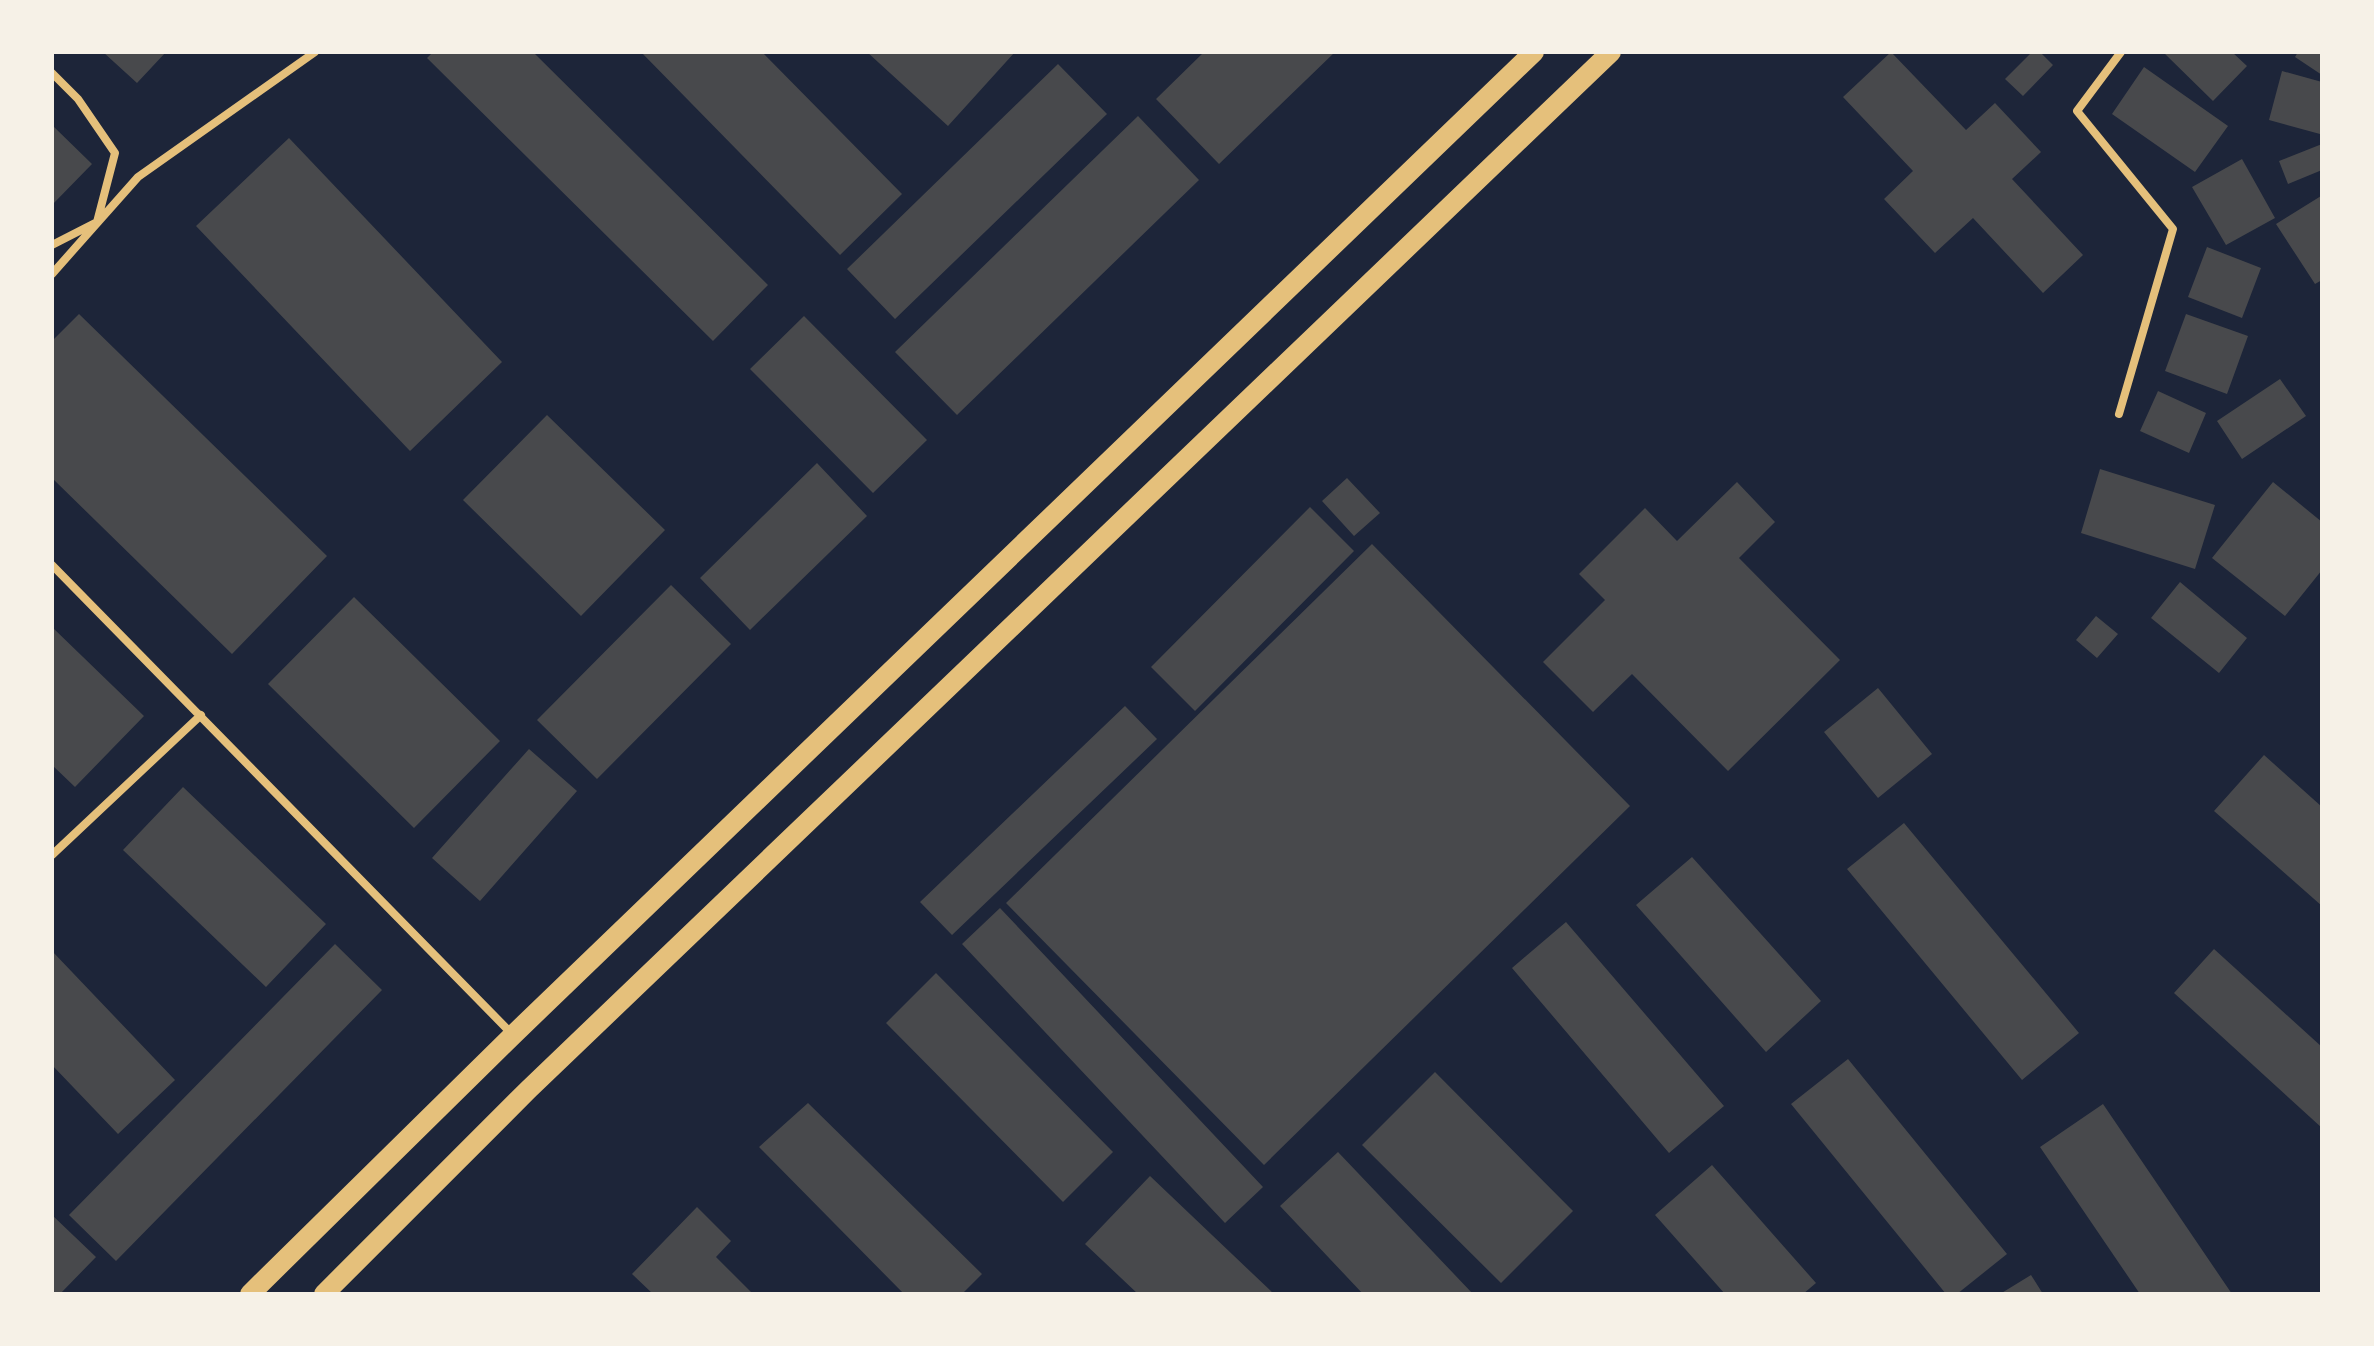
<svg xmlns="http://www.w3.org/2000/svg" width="2374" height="1346" viewBox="0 0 2374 1346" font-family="Mulish,sans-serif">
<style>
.green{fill:#1d2539}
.building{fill:#48494c}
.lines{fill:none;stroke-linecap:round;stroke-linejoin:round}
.minor{stroke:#e5c07b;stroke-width:8}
.primary{stroke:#e5c07b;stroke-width:20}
</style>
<rect width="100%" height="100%" fill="#14213d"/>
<path class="green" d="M52,52H2322V1294H52Z"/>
<path class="building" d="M103,52H166L137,83Z
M433,52H533L768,285L713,341L427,58Z
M641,52H762L902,194L840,255Z
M867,52H1015L948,126Z
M1204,52H1335L1219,164L1156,99Z
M1891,52L1966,130L1995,103L2041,152L2012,179L2083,255L2043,293L1973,218L1935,253L1884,199L1913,171L1843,97Z
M2032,52H2040L2053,65L2023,96L2005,79Z
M2163,52H2232L2247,66L2213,101Z
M2298,52H2322V75L2295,57Z
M1058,64L1107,114L895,319L847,269Z
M2144,67L2228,126L2195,172L2112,114Z
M2282,71L2322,82L2320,134L2269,120Z
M1138,116L1199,180L957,415L895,352Z
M52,125L92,164L52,205Z
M289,138L502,362L410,451L196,226Z
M2322,144V170L2288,184L2279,161Z
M2242,159L2275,218L2226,245L2192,187Z
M2321,196L2322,280L2315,284L2276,224Z
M2207,247L2261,268L2242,318L2188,297Z
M79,314L327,556L232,654L52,478V341Z
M2186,314L2248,336L2227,394L2165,371Z
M804,316L927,440L873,493L750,369Z
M2280,379L2306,416L2242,459L2217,421Z
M2158,391L2206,413L2189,453L2140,431Z
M547,415L665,530L581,616L463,500Z
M817,463L867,516L750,630L700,578Z
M2100,469L2215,505L2195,569L2081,533Z
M1347,478L1380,513L1354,536L1322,501Z
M1737,482L1775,522L1739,558L1840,660L1728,771L1632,674L1593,712L1543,662L1605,600L1579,574L1645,508L1677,541Z
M2273,482L2322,522V570L2285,616L2212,558Z
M1310,507L1354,551L1195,711L1151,667Z
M1372,544L1630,806L1264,1165L1006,903Z
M2180,582L2247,638L2219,673L2151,618Z
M671,585L731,644L597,779L537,720Z
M354,597L500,741L414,828L268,684Z
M2096,616L2118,634L2097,658L2076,640Z
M52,627L144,716L75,787L52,765Z
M1878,688L1932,754L1878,798L1824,732Z
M1125,706L1157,739L952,935L920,902Z
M529,749L577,791L480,901L432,858Z
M2264,755L2322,807V906L2214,811Z
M183,787L326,924L266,987L123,850Z
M1904,823L2079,1033L2022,1080L1847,869Z
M1692,857L1821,1001L1766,1052L1636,905Z
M1000,908L1263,1187L1225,1223L962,944Z
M1566,922L1724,1106L1669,1153L1512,968Z
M335,944L382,990L116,1261L69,1215Z
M2214,949L2322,1047V1128L2174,993Z
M52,951L175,1080L118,1134L52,1065Z
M936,973L1113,1152L1063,1202L886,1023Z
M1848,1059L2007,1254L1957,1294H1946L1791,1104Z
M1435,1072L1573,1211L1501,1283L1362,1145Z
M808,1103L982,1274L962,1294H904L759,1147Z
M2103,1104L2232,1294H2140L2040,1147Z
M1338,1152L1473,1294H1363L1280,1206Z
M1712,1165L1816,1283L1803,1294H1725L1655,1215Z
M1150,1176L1274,1294H1138L1085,1244Z
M697,1207L731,1241L716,1257L753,1294H653L632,1274Z
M52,1215L96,1257L60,1294H52Z
M2031,1275L2043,1294H2000Z"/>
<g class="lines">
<path class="minor" d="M52,73L78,99L115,153L97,222L52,245
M52,274L138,177L315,52
M2119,414L2173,229L2077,111L2121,52
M52,565L513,1035
M52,855L201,715"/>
<path class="primary" d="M250,1294L513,1035L1534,52
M324,1294L528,1090L1611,52"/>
</g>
<rect width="2374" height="1346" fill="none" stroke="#f6f1e7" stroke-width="108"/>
</svg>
